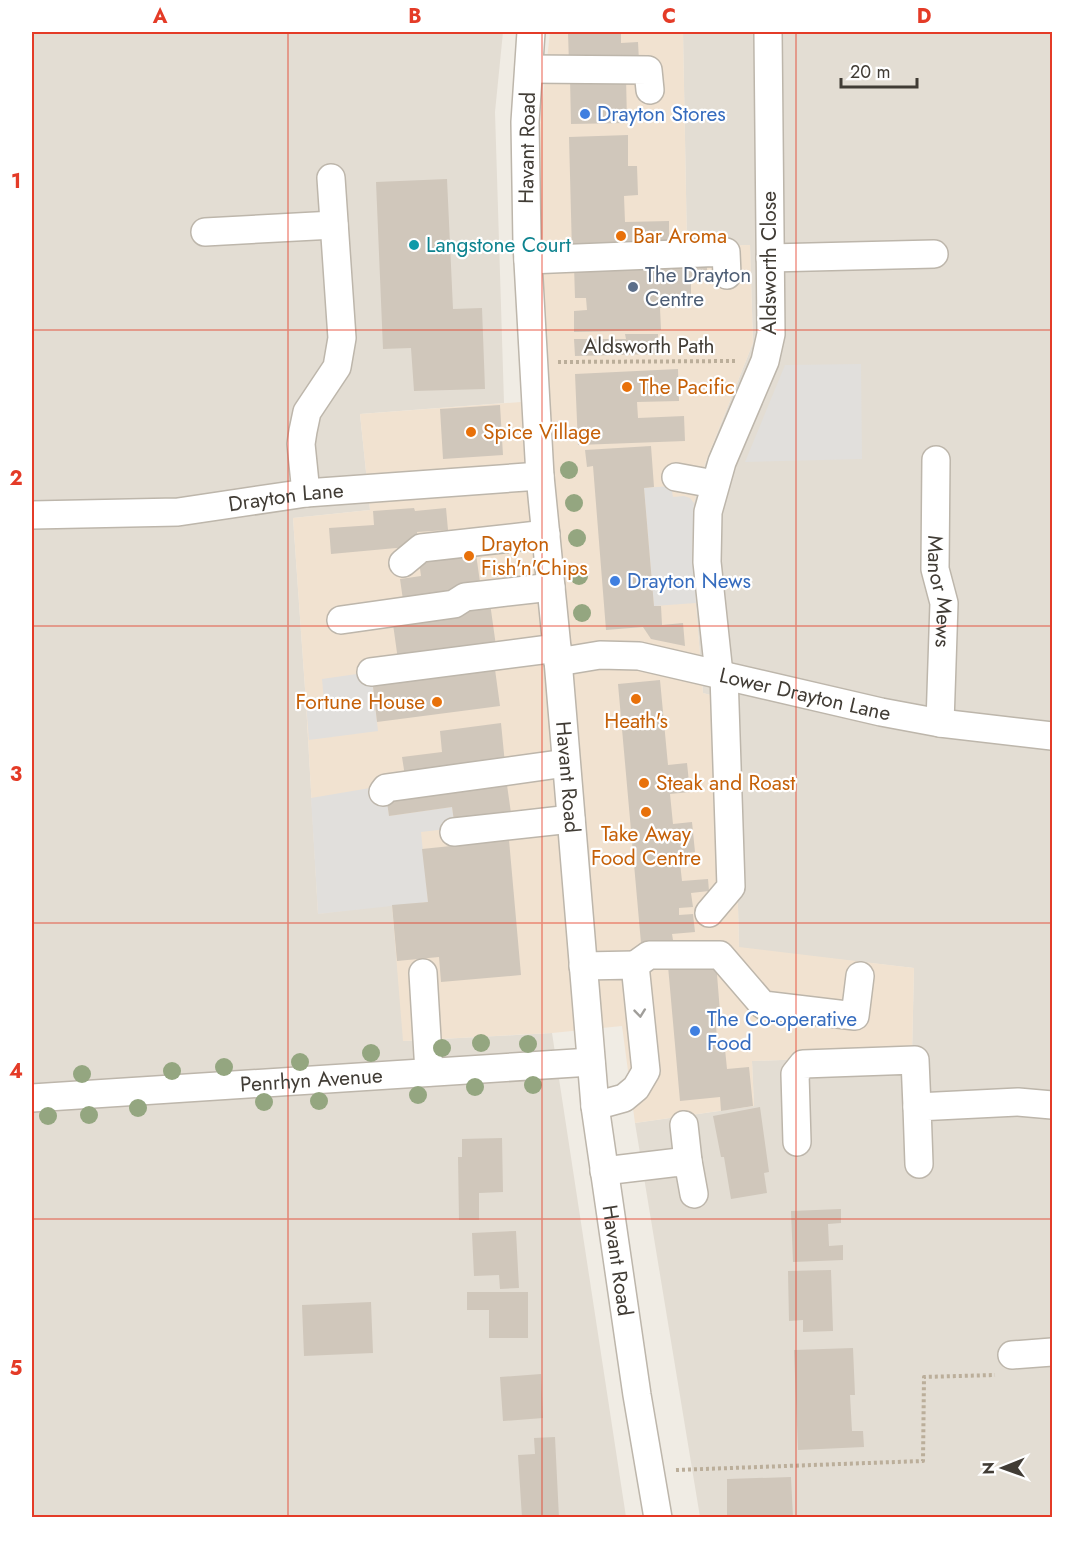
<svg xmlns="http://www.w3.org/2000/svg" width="1084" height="1549" viewBox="0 0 1084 1549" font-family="Jost,sans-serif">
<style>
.residential{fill:#e3ddd3}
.commercial{fill:#f1e2d0}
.parking{fill:#e1dfdc}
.building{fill:#d0c7bb}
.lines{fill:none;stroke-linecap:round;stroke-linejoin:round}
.minor-casing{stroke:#bdb6ab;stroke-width:30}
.path{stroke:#bbae9a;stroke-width:4;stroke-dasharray:3 3;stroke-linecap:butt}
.minor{stroke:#fff;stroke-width:27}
.tree{fill:#94a680}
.oneway{stroke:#a09e9a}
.grid{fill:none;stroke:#e43b27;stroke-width:1.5;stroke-opacity:0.55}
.shop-dot{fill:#3f7fe0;stroke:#fff;stroke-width:2}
.food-dot{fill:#e8710a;stroke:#fff;stroke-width:2}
.culture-dot{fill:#0f9aa8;stroke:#fff;stroke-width:2}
.service-dot{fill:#5c6f8a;stroke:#fff;stroke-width:2}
.labels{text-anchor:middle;stroke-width:4.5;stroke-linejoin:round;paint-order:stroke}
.shop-label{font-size:21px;fill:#366cbe;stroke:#fff;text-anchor:start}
.street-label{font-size:21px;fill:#413c35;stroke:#fff}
.food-label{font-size:21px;fill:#c56008;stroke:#fff;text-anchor:start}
.culture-label{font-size:21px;fill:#0d838f;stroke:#fff;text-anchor:start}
.service-label{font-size:21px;fill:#4e5e75;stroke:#fff;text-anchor:start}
.neatline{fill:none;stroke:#e43b27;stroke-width:2}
.grid-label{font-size:20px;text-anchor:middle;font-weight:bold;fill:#e43b27}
</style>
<rect width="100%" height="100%" fill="#f0ece4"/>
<path class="residential" d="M32,32H503L495,112L504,403L360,414L370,510L293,518L306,703L318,913L392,905L404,1041L552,1033L626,1517H32Z
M683,32H1052V1517H700L635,1123L754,1106L752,1061L912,1055L914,968L739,948L733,701L703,693L692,555L694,503L705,464L753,343L750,245L687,247Z"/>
<path class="commercial" d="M550,32H683L687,246L750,245L753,343L705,464L694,503L692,555L703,693L733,701L739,947L914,968L912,1055L752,1061L754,1106L635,1123L622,1026L552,1033L403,1041L392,905L318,914L306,703L293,518L370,510L360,414L547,400L539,134Z"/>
<path class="parking" d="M861,364L862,459L745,462L785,365Z
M671,486L673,497L684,496L690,498L694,503L692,555L696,603L654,606L644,488Z
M371,672L378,731L309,740L306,703L324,701L322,679Z
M376,787L387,794L389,816L452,807L455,828L421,832L428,902L318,914L311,798Z"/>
<path class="building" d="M568,32H621V43L638,42L639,61L569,64Z
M626,76L627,123L571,124L570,78Z
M628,135V166H637L638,195L624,196L625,222L669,221V249L572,252L569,137Z
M447,179L453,309L482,308L485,389L414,391L411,348L383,349L376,182Z
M707,262V280H691V294H684V308H660L661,330L574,332V311L587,310L586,298H575L574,266Z
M625,334H658V354L575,356L574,339H626Z
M678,369L679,401L637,402L638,418L684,416L685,441L578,445L575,374Z
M500,405L503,455L443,459L440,409Z
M651,446L654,487L644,488L654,606H661L662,625L683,623L685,646L651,639L643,627L606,630L593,466L587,467L585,450Z
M414,508L415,511L446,508L448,530L417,532L418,546L331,554L329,528L374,525L373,511Z
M475,547L481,589L403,600L400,579L421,576L418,554Z
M490,603L496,646L398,660L392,617Z
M494,662L500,706L377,722L372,678Z
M660,680L668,765L687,763L690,792L670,794L673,824L692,822L695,852L679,854L682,881L708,879L709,891L691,893L693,907L679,908V915L693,914L695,932L672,934L673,940L641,943L618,684Z
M501,723L505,764L405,776L402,757L442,752L440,731Z
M506,778L512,820L455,828L452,807L389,816L386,795Z
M509,840L521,975L441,982L439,957L397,961L392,905L428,902L422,849Z
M716,962L720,1012L715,1013L718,1050L725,1049L727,1069L749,1067L753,1106L721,1111L720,1097L680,1101L668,966Z
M760,1107L769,1172L764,1173L767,1193L731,1199L724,1157H721L713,1116Z
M502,1138L503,1192L479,1193V1220H459L458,1157H462V1139Z
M841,1209V1223L828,1224L829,1246L843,1245V1260L793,1262L791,1211Z
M516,1231L519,1288L500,1289L499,1275L474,1276L472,1233Z
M831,1270L833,1331L803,1332V1320L789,1321L788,1271Z
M467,1292H528V1338H489V1310H467Z
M371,1302L373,1353L304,1356L302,1305Z
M853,1348L855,1395H850L852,1431H863L864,1447L798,1450L794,1350Z
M541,1374L543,1418L503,1421L500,1377Z
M555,1437L559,1518H522L518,1455L535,1454L534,1438Z
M791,1477L793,1518H727V1479Z"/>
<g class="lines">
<g class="minor-casing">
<g id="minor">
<path id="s1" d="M531,32L525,122L527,244L540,476L557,648L595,1106L637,1395L658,1518"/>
<path d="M529,69L648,70L650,90"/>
<path d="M205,232L334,225"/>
<path d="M770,258L934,254"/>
<path d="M528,260L726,252L727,275"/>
<path id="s2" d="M936,460L935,569L944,603L940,723"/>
<path d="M676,477L714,484"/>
<path d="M306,493L301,444L303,431L307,412L337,367L342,338L331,178"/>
<path id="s3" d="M32,515L178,512L306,493L540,476"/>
<path d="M403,563L421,548L546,534"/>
<path d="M341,620L454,604L465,597L551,587"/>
<path id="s4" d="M558,662L600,655L639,656L881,712L940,723L1052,736"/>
<path d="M371,672L557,648"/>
<path d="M719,674L707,562L708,512L722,462L765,361L771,334L768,32"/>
<path d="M383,792L386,788L566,763"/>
<path d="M454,832L571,819"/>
<path d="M709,913L731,887L724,675"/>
<path d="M635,965L649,955H720L763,1005L855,1016L860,976"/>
<path d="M583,966L635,965L646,1071L636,1088L624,1098L595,1106"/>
<path d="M423,973L429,1072"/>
<path id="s5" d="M32,1098L591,1062"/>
<path d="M684,1125L688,1161"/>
<path d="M797,1142L795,1074L803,1064L915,1060L917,1107"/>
<path d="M919,1164L917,1107L1018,1102L1052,1105"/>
<path d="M604,1171L688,1161L694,1194"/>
<path d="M1012,1355L1052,1352"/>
</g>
</g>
<path class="path" d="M558,362L736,361
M676,1470L923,1461L924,1377L995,1375"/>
<use href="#minor" class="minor"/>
</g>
<g class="tree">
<circle cx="569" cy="470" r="9"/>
<circle cx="574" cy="503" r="9"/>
<circle cx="577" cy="538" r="9"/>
<circle cx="579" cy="576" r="9"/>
<circle cx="582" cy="613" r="9"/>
<circle cx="481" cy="1043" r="9"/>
<circle cx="528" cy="1044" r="9"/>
<circle cx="442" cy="1048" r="9"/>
<circle cx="371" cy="1053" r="9"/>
<circle cx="300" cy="1062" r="9"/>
<circle cx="224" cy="1067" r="9"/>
<circle cx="172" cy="1071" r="9"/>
<circle cx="82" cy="1074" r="9"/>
<circle cx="533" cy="1085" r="9"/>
<circle cx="475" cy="1087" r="9"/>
<circle cx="418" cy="1095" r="9"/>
<circle cx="319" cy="1101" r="9"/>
<circle cx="264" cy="1102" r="9"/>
<circle cx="138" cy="1108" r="9"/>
<circle cx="89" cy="1115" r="9"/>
<circle cx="48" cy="1116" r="9"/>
</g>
<defs><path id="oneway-chevron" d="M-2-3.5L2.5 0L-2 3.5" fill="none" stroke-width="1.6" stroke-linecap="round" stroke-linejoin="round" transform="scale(1.5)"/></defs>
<use class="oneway" href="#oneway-chevron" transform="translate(640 1013) rotate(84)"/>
<path class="grid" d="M288,32V1518M542,32V1518M796,32V1518M32,330H1052M32,626H1052M32,923H1052M32,1219H1052"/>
<g class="shop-dot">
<circle cx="585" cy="114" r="6"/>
<circle cx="615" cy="581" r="6"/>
<circle cx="695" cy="1031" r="6"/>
</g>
<g class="food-dot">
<circle cx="621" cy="236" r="6"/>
<circle cx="627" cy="387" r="6"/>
<circle cx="471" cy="432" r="6"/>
<circle cx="469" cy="556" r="6"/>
<circle cx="636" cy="699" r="6"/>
<circle cx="437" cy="702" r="6"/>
<circle cx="644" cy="783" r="6"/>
<circle cx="646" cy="812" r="6"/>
</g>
<circle class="culture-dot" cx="414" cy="245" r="6"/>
<circle class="service-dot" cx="633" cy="287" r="6"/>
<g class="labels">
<g class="shop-label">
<text x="597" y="121">Drayton Stores</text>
<text x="627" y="588">Drayton News</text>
<text x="707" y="1026">The Co-operative<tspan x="707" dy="24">Food</tspan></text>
</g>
<g class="street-label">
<text transform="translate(527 148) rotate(-89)" y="7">Havant Road</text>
<text transform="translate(769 263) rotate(-90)" y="7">Aldsworth Close</text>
<text x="649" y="353">Aldsworth Path</text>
<text dy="7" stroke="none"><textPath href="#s3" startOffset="255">Drayton Lane</textPath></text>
<text dy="7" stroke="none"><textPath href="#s2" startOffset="132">Manor Mews</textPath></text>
<text dy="7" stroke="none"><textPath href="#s4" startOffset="252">Lower Drayton Lane</textPath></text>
<text dy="7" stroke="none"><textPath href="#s1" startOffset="747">Havant Road</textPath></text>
<text dy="7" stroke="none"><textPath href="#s5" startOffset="280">Penrhyn Avenue</textPath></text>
<text dy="7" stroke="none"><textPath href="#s1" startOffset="1233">Havant Road</textPath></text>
</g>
<g class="food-label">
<text x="633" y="243">Bar Aroma</text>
<text x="639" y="394">The Pacific</text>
<text x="483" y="439">Spice Village</text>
<text x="481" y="551">Drayton<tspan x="481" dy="24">Fish'n'Chips</tspan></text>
<text x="425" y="709" text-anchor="end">Fortune House</text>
<text x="636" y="728" text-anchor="middle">Heath's</text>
<text x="656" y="790">Steak and Roast</text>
<text x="646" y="841" text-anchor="middle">Take Away<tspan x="646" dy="24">Food Centre</tspan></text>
</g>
<g class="culture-label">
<text x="426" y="252">Langstone Court</text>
</g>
<g class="service-label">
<text x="645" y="282">The Drayton<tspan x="645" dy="24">Centre</tspan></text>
</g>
</g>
<rect width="1084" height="1549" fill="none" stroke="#ffffff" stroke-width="66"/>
<g transform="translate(1003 1468) rotate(269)" stroke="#ffffff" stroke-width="4.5" paint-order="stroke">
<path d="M0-4.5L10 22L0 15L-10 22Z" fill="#413c35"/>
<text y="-9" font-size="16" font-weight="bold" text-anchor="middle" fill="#413c35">N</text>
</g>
<path d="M841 78v9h76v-9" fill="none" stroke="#413c35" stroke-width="3"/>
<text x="850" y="78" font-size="18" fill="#413c35" stroke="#ffffff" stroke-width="4.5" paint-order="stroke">20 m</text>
<rect x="33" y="33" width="1018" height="1483" class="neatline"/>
<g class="grid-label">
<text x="160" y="23">A</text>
<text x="415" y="23">B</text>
<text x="669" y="23">C</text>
<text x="924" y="23">D</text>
<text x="16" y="188">1</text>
<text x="16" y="485">2</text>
<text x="16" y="781">3</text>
<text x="16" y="1078">4</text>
<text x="16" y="1375">5</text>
</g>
</svg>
